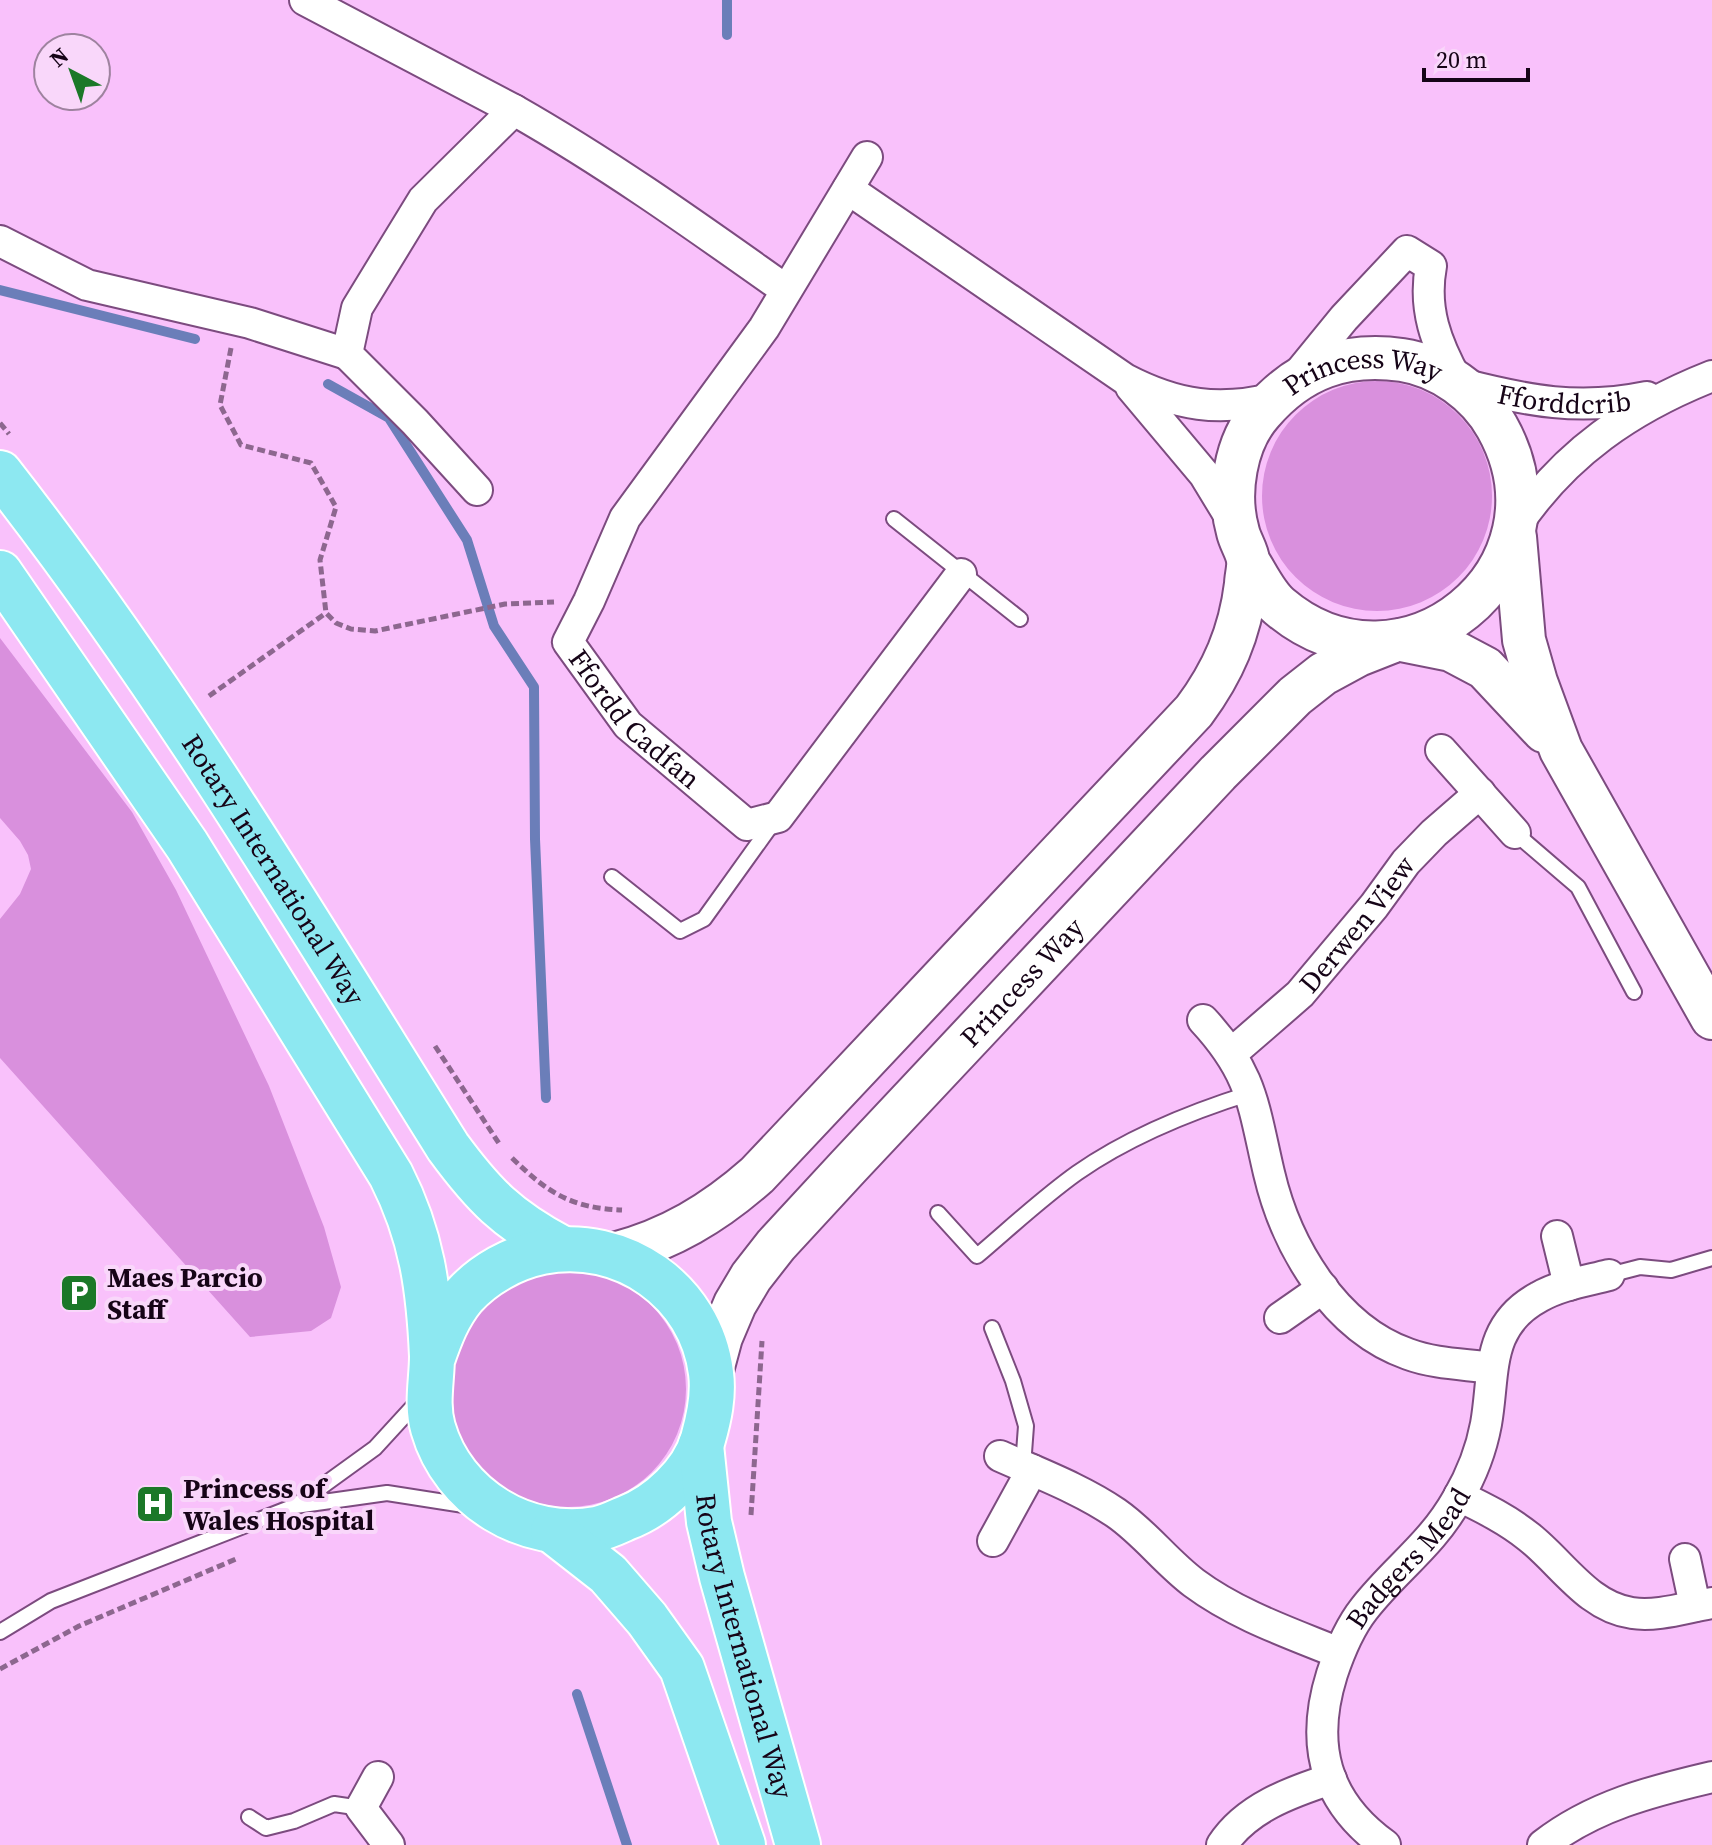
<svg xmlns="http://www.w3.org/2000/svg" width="1712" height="1845" viewBox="0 0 1712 1845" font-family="'Source Serif 4',serif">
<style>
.green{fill:#d990dd}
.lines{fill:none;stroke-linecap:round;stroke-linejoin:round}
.stream{stroke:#6b7eb9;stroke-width:10}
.lane-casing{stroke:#7c4b7f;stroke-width:18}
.street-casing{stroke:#7c4b7f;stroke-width:34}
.secondary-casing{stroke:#7c4b7f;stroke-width:46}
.primary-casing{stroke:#fff;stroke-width:48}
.path{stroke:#8d678f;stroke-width:5;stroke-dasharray:8 4;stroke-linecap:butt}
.lane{stroke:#fff;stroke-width:14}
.street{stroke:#fff;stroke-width:30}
.secondary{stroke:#fff;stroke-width:42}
.primary{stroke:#8de8f1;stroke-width:44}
.labels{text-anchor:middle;stroke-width:8;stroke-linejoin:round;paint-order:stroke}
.street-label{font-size:28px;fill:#160417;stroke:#f9d7fa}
.poi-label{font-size:28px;font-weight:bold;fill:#160417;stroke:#f9d7fa;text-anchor:start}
</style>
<rect width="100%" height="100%" fill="#f9c1fb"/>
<path class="green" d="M1262 496a115 115 0 1 1 230 0a115 115 0 1 1-230 0Z
M0,638L132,812L176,890L269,1086L324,1227L341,1287L331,1318L311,1331L250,1337L0,1058V919L20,894L31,869L28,855L20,841L0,818Z
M450 1389a118 118 0 1 1 236 0a118 118 0 1 1-236 0Z"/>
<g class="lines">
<path class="stream" d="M727,0V35
M0,290L195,339
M328,384L389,418L467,540L494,626L534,687L535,839L546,1098
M577,1694L627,1845"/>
<g class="lane-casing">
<path id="lane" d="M894,519L1020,619
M1515,833L1578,887L1634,992
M612,877L680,931L704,919L775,820
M938,1213L977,1256C1010,1228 1042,1198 1077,1173C1130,1136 1190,1112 1251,1093
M1609,1275L1640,1267L1671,1270L1712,1258
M992,1328L1013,1381L1026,1426L1023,1466
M299,1503L375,1448L419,1400
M0,1632L51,1601L295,1506L387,1493L470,1506
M249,1817L266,1828L294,1821L334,1804L361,1808"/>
</g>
<g class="street-casing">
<g id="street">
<path d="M305,0L514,110"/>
<path id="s1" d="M867,157L764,328L625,518L589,601L568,642L628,725L747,825L778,817L961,574"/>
<path d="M848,189L1125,379C1177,406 1219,412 1276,398"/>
<path d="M0,241L87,285L250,323L347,354"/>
<path d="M1295,378L1344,318L1407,251L1431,266C1423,309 1436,343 1457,381"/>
<path id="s2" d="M1462,384C1528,401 1579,411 1647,397"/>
<path d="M1131,387L1204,474L1232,520"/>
<path d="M477,490L415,422L347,354L357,308L423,200L514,110C609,164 697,227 786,290"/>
<path d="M1516,526C1565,453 1631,408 1712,376"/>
<path d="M1441,750L1515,833"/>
<path d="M1203,1020C1253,1074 1253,1105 1269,1173C1286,1246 1334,1328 1408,1354C1435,1364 1464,1364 1492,1368"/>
<path id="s3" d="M1232,1053L1300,994L1374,906L1406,862L1434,833L1480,793"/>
<path d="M1557,1236L1569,1285"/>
<path d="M1280,1318L1323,1288"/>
<path d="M1000,1456C1038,1473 1081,1489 1116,1513C1145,1533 1166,1562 1194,1583C1237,1615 1290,1633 1339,1653"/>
<path d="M1459,1496C1484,1508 1508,1520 1529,1537C1562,1563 1588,1607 1632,1613C1657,1617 1687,1607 1712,1603"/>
<path d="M993,1541L1032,1470"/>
<path d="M1685,1559L1695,1606"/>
<path d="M378,1777L361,1808L389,1845"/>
<path d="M1222,1845C1246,1808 1291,1792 1331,1779"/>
<path id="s4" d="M1385,1845C1324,1801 1310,1744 1332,1674C1340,1650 1349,1628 1364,1609C1396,1568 1431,1546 1458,1498C1472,1474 1481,1451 1486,1424C1495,1374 1485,1326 1539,1297C1560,1285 1586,1281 1609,1275"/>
<path d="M1543,1845C1593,1806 1652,1791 1712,1777"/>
</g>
</g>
<g class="secondary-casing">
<g id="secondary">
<path d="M1515,537L1524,640L1536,682L1561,750L1712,1018"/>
<path d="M1401,640L1451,650L1485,668L1544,731"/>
<path id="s5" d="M614,1254C669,1240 714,1213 757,1175L1194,711C1223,672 1240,633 1246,584C1246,577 1249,568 1248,560C1247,551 1240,541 1238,532C1227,494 1235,442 1262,412C1300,368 1345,352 1402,360C1441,366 1478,393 1497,427C1577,570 1402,711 1279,606C1266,595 1257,575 1248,561"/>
<path id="s6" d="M711,1374L721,1337L735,1304L751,1277L776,1245L848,1167L1218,773L1295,696L1323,674L1358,655L1391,642"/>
</g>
</g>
<g class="primary-casing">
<g id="primary">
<path id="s7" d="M0,473C166,685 305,918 448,1147C484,1196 507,1219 561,1248"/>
<path d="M0,573L187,845L391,1175C422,1236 429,1289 432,1356C432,1380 426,1404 433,1428C453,1498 526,1542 597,1529C607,1527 617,1522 626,1518C658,1506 693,1474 703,1439C709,1418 714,1396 711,1373C701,1291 622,1236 542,1252C513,1258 484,1274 464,1296C448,1315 440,1337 432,1360"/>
<path id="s8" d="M701,1445L709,1522L722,1577L798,1845"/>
<path d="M553,1531L608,1574L647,1619L682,1668L743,1845"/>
</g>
</g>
<path class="path" d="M231,348L220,405L241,445L311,463L336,507L320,560L326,613L336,623L351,629L375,631L505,604L554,602
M0,423L9,434
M209,696L326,613
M435,1046L500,1145
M512,1158C548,1193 571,1208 622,1210
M751,1515L762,1341
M0,1669L79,1626L236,1559"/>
<use href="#lane" class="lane"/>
<use href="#street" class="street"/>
<use href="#secondary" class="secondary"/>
<use href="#primary" class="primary"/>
</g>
<defs>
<g id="parking-square" transform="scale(2)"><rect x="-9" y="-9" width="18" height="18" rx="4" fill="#1b7828" stroke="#f9d7fa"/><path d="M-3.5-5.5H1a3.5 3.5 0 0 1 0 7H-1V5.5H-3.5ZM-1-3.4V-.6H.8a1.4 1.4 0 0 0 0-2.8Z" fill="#fff"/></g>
<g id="hospital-square" transform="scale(2)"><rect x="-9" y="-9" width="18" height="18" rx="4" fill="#1b7828" stroke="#f9d7fa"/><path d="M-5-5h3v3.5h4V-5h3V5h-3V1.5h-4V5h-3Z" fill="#fff"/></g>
</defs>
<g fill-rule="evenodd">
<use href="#parking-square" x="79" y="1293"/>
<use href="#hospital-square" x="155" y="1504"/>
</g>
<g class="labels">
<g class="street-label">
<text dy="10" stroke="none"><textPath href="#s5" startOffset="1238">Princess Way</textPath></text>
<text dy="10" stroke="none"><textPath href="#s2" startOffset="104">Fforddcrib</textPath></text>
<text dy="10" stroke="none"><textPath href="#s1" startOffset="674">Ffordd Cadfan</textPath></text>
<text dy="10" stroke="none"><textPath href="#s7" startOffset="482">Rotary International Way</textPath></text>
<text dy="10" stroke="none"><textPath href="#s3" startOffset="180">Derwen View</textPath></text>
<text dy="10" stroke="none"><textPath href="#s6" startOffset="506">Princess Way</textPath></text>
<text dy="10" stroke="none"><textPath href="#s4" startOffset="334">Badgers Mead</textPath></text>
<text dy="10" stroke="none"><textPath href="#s8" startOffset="206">Rotary International Way</textPath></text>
</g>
<g class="poi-label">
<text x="107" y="1287">Maes Parcio<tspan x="107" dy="32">Staff</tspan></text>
<text x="183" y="1498">Princess of<tspan x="183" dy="32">Wales Hospital</tspan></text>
</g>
</g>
<g transform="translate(72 72) rotate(319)"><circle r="38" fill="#f9d7fa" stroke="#9e839f" stroke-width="2"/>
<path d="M0-6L14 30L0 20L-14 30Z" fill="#1b7828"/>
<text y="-12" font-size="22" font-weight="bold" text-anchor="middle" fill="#160417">N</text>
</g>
<path d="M1424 68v12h104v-12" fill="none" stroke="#160417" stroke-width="4"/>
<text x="1436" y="68" font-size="24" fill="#160417" stroke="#f9d7fa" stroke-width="6" paint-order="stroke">20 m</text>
</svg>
